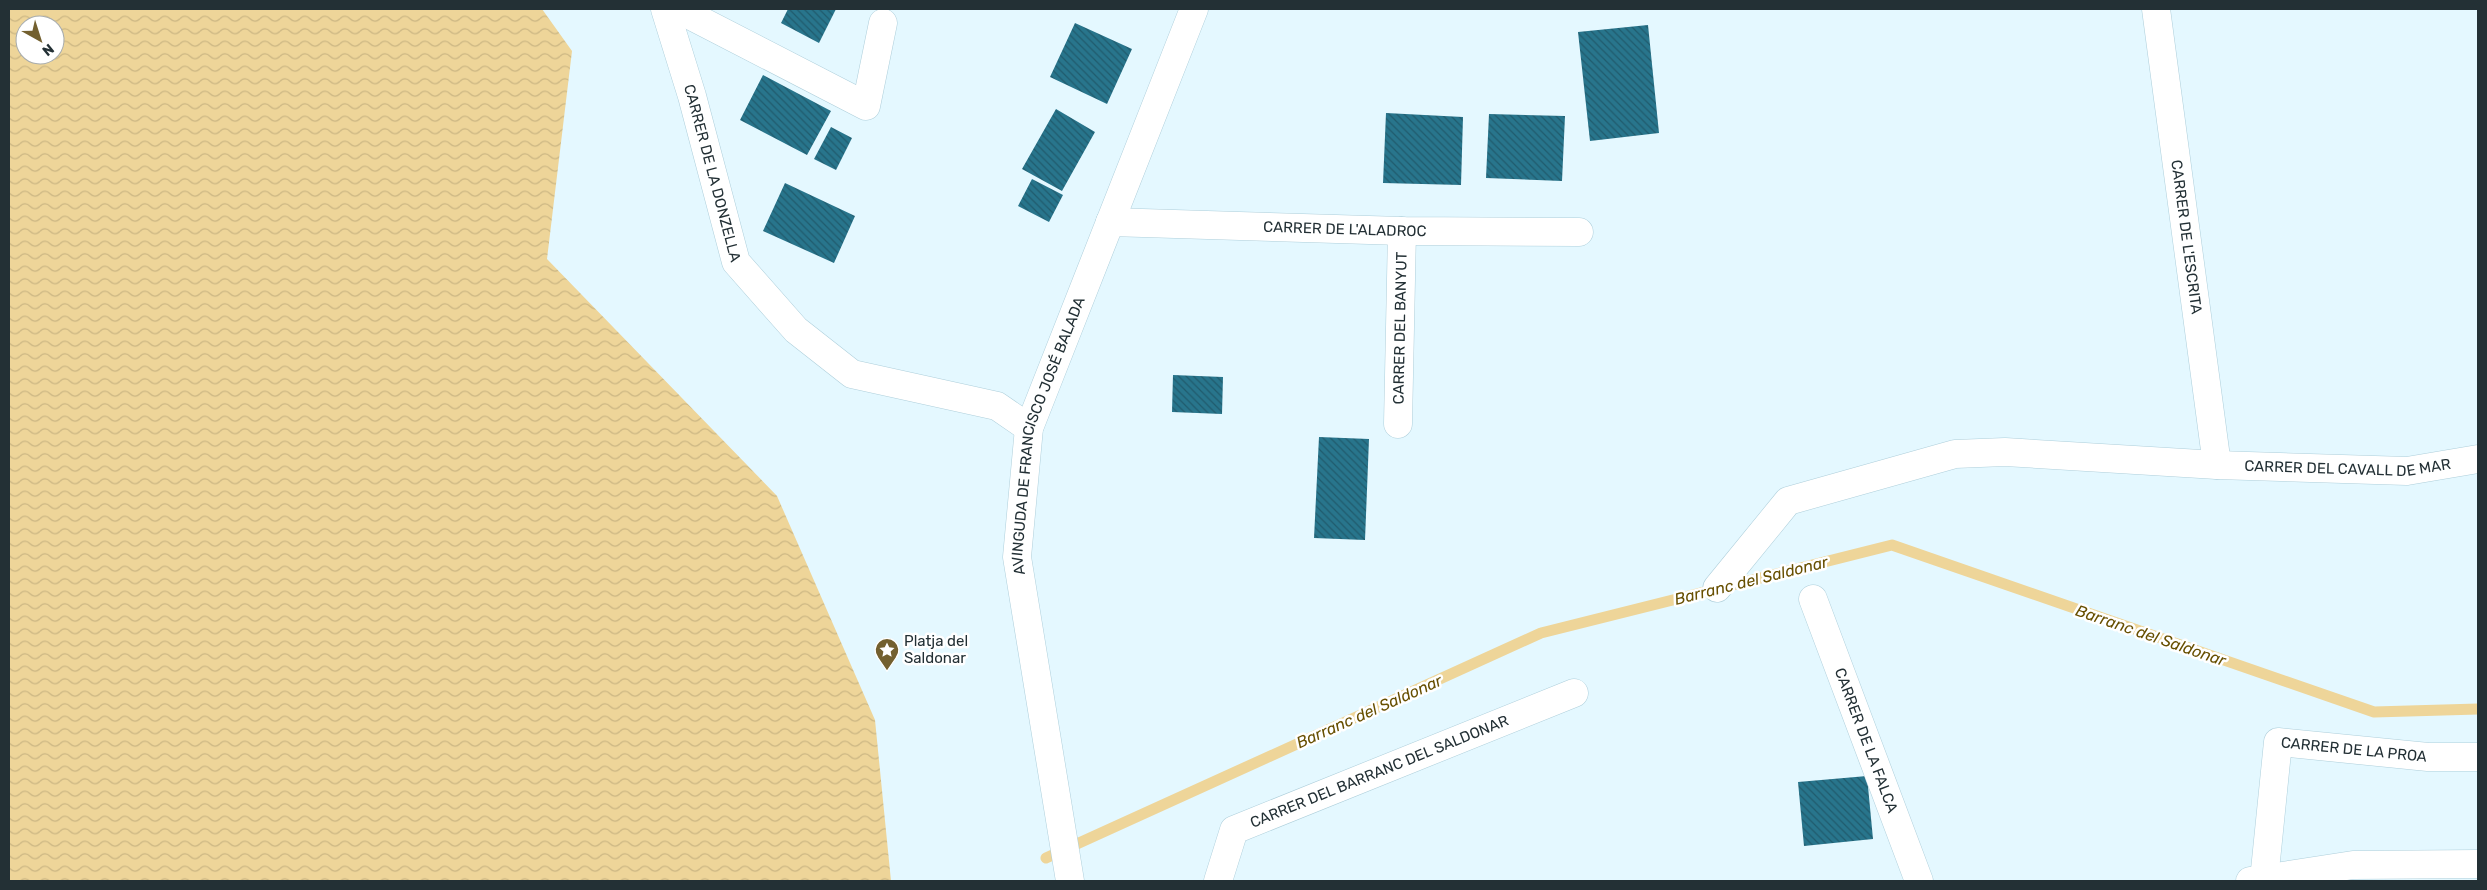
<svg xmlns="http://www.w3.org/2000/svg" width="2487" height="890" viewBox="0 0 2487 890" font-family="Rubik,sans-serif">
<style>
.water{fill:url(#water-waves);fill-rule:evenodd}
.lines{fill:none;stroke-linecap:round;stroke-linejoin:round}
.stream{stroke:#eed599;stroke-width:11}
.building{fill:url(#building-back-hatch)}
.minor-casing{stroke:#aecfdb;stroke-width:29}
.tertiary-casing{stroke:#aecfdb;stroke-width:29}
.minor{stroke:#fff;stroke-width:28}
.tertiary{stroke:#fff;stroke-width:28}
.labels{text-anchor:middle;stroke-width:5;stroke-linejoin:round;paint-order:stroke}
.street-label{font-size:15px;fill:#233035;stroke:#fff}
.poi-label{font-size:15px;fill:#233035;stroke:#fff;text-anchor:start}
.water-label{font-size:16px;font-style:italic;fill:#674f01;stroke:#fff}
</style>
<defs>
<pattern id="water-waves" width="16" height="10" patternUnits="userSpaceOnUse" patternTransform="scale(1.25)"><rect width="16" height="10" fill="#eed599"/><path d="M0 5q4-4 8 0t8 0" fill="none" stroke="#ccb784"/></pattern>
<pattern id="building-back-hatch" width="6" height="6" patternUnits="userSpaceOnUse" patternTransform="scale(1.25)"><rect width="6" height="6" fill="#28758c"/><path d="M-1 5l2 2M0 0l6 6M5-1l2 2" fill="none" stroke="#205b6d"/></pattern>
</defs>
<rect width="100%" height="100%" fill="#e4f8ff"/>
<path class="water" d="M9,9H542L572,51L547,259L777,496L875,720L891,881H9ZM25,25H55V55H25Z"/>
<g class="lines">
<path class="stream" d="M1046,858L1541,633L1892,545L2374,712L2478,709"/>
</g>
<path class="building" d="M788,9H836L819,43L781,23Z
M1075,23L1132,49L1107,104L1050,77Z
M1648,25L1659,133L1590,141L1578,32Z
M763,75L831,111L807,155L740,120Z
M1056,109L1095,132L1062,191L1022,169Z
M1386,113L1463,117L1461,185L1383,183Z
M1489,114L1565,116L1562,181L1486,178Z
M831,127L852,138L836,170L814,159Z
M1032,179L1063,195L1049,222L1018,206Z
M785,183L855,216L834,263L763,231Z
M1173,375L1223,377L1222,414L1172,412Z
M1319,437L1369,439L1365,540L1314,538Z
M1867,776L1873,839L1804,846L1798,782Z"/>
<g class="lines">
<g class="minor-casing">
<g id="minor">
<path id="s1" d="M665,9L692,96L736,262L796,330L852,374L997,406L1029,428"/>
<path d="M678,9L866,106L883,23"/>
<path id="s2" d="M2156,9L2217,465"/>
<path id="s3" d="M1110,222L1402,231L1579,232"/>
<path id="s4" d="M1398,424L1402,231"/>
<path id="s5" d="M1717,588L1788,501L1955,454L2005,452L2217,465L2407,471L2478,459"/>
<path id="s6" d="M1813,599L1919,881"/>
<path id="s7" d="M2264,880L2278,742L2428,757H2478"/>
<path id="s8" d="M1218,881L1234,830L1574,693"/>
<path d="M2250,881L2353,865L2478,864"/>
</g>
</g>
<g class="tertiary-casing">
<g id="tertiary">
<path id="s9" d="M1070,881L1017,557L1029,428L1194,9"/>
</g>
</g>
<use href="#minor" class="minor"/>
<use href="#tertiary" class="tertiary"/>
</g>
<defs>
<g id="sight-pin" transform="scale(1.25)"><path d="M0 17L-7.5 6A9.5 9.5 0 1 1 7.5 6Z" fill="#73602f" stroke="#fff"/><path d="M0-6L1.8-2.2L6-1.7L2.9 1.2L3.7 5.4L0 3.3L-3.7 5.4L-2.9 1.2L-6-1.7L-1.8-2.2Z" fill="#fff"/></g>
</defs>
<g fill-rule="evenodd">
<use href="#sight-pin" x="887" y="650"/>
</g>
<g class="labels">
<g class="street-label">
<text dy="5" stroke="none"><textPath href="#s1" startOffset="171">CARRER DE LA DONZELLA</textPath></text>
<text dy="5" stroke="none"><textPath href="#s3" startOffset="235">CARRER DE L'ALADROC</textPath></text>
<text dy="5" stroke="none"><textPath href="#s2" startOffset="230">CARRER DE L'ESCRITA</textPath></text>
<text dy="5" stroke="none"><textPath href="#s4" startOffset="96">CARRER DEL BANYUT</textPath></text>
<text dy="5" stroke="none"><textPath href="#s9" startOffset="454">AVINGUDA DE FRANCISCO JOSÉ BALADA</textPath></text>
<text dy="5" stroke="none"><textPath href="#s5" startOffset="679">CARRER DEL CAVALL DE MAR</textPath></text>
<text dy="5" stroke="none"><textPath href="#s6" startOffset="151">CARRER DE LA FALCA</textPath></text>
<text dy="5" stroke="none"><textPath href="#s7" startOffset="215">CARRER DE LA PROA</textPath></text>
<text dy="5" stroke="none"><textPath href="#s8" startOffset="210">CARRER DEL BARRANC DEL SALDONAR</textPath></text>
</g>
<g class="poi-label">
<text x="904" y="646">Platja del<tspan x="904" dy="17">Saldonar</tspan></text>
</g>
<g class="water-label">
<text transform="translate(1751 580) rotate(-14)" y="6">Barranc del Saldonar</text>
<text transform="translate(2151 635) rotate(19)" y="6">Barranc del Saldonar</text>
<text transform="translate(1369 711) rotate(-24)" y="6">Barranc del Saldonar</text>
</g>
</g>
<rect width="2487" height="890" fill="none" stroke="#233035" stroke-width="20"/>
<g transform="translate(40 40) rotate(141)"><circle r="24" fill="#ffffff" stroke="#a7acae"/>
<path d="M0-4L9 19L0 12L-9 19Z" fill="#73602f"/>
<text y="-8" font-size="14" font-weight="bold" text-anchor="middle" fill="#233035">N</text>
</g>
</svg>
